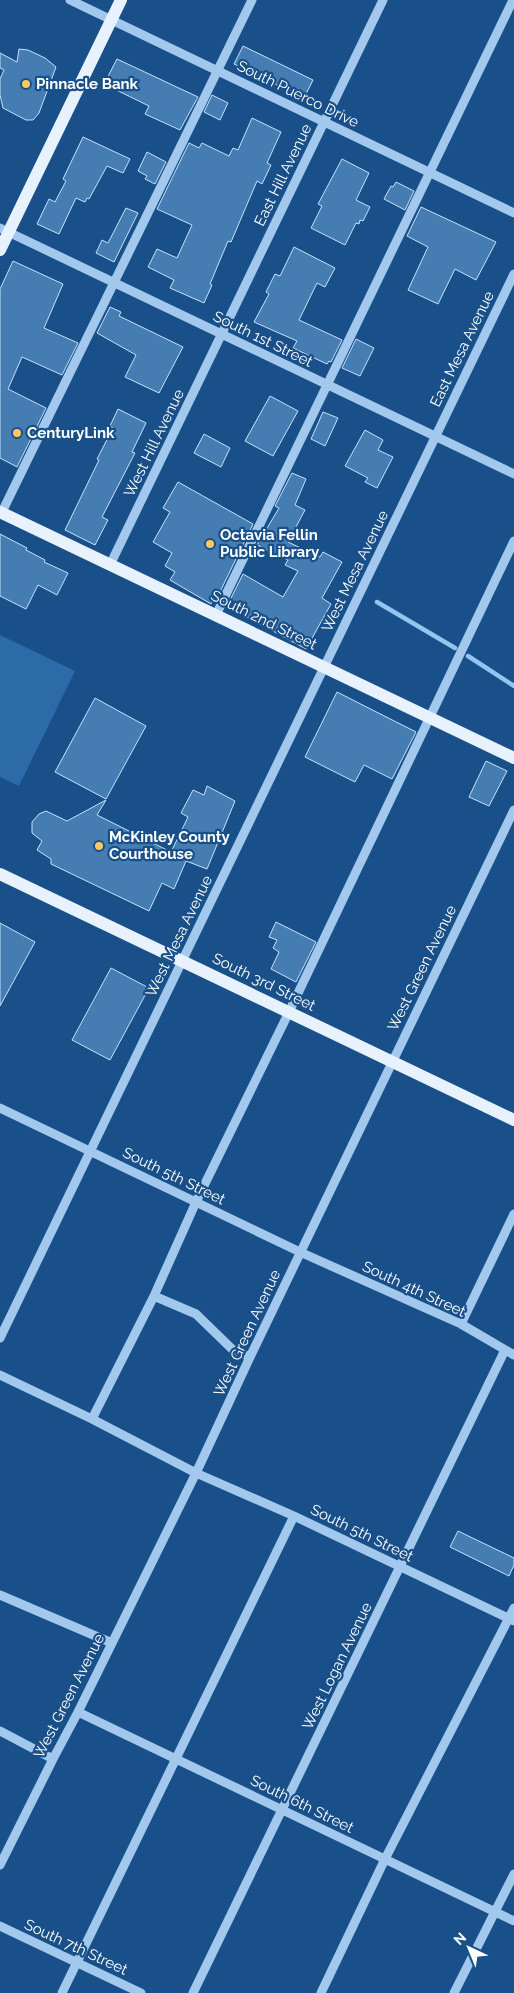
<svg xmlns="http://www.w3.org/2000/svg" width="514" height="1993" viewBox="0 0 514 1993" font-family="Raleway,sans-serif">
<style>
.green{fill:#2c6ba7}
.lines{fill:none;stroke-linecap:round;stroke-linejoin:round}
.stream{stroke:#94c4f0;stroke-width:4.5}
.building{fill:#457db3;stroke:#c7e1fa}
.minor{stroke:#a2c8ed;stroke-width:9}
.major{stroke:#e8f2ff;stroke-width:12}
.poi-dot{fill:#ffc75e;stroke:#195089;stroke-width:2}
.labels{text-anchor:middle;stroke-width:4.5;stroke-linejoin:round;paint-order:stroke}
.poi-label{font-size:15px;font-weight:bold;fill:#fff;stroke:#195089;text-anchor:start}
.street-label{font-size:15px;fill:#fff;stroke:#195089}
</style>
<rect width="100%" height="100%" fill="#195089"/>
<path class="green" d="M0,635L75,671L19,786L0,777Z"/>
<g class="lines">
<path class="stream" d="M377,602L455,648
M468,656L514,686"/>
</g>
<path class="building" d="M243,46L313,80L304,98L234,64Z
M19,49L28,50L45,58L56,67L39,113L33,120H26L3,108L0,95V79L4,70L0,68V53L17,62Z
M117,59L198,97L180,130L145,114L149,106L104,84Z
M212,95L228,103L220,120L204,112Z
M252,118L281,132L267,163L271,165L262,184L257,181L231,242L228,241L210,284L212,285L204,303L170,288L174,280L148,267L157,249L177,258L192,225L157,209L189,143L199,148L202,143L229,156L233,148L238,150Z
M83,137L130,159L123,173L107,166L89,199L87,198L85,202L76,198L59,234L37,224L49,199L55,202L66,181L63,179Z
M147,152L166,162L155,184L145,179L147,176L138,171Z
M342,159L369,173L356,200L370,207L363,221L360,220L359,224L356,223L345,245L311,228L322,206L318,204Z
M396,182L414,191L405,210L384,199L391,186L393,187Z
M421,207L496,242L476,280L455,269L438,304L408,290L428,247L407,236Z
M126,208L138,213L114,262L96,253L102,240L108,243Z
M294,247L335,268L325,287L317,283L299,320L342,340L331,362L329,361L327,364L293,348L297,341L254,322L269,294L266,292L275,274L280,276Z
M13,261L63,284L44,328L78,343L62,375L22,357L8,389L46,408L17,467L0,458V289Z
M110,307L121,312L119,316L183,347L159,393L125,377L136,355L97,333Z
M356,339L374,348L360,376L342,368Z
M270,396L298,411L273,456L245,441Z
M118,409L146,423L132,452L135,453L102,517L108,520L95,545L65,530L99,460L97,459L113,428L110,426Z
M323,412L338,418L325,446L311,439Z
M365,430L383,440L378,450L393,457L377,488L365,482L368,478L345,466Z
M204,434L230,448L221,467L194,453Z
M292,473L306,479L295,505L305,510L288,542L320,557L323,552L342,562L322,598L331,604L306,649L227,606L243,574L283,597L298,571L285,565L288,560L257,545L279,508L275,506Z
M178,482L253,524L216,600L214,599L211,604L170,580L175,572L165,566L172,553L153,542L170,512L163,508Z
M0,534L27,548L26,550L45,560L44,562L68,573L57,595L38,585L26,609L0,596Z
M337,692L416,732L392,779L364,765L355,782L305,757Z
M95,698L146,726L106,799L55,772Z
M486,761L507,771L489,806L469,797Z
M207,786L235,801L207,869L186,861L174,889L162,883L149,911L51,864V859L37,850L42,841L32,833V822L39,814L46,811L67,821L106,800L97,815L171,852L188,817L181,813L193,790L204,795Z
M276,922L316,942L296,982L271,969L279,952L273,948L277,940L269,937Z
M0,923L35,942L0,1006Z
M111,968L149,988L110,1060L72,1040Z
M458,1531L514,1558V1565L509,1576L450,1547Z"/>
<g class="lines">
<path class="minor" d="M70,0L514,213
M0,228L514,474
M2,512L252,0
M110,565L383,0
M216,615L513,0
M0,1108L300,1252L461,1324L514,1355
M154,1296L196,1314L232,1349L250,1357
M461,1324L514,1214
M0,1338L514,274
M0,1375L92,1419L196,1473L294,1516L514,1621
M92,1419L154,1296L196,1202L289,1012L514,541
M0,1595L112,1643
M78,1712L514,1921
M0,1731L53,1759
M0,1865L53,1759L78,1712L196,1473L250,1357L514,810
M0,1926L141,1993
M62,1993L294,1516
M193,1993L505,1350
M321,1993L385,1859L514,1608
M454,1993L514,1874"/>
<path class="major" d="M0,250L121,0
M0,512L514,758
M0,874L514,1120"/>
</g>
<g class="poi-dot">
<circle cx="26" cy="84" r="5"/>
<circle cx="17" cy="433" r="5"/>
<circle cx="210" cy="544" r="5"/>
<circle cx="99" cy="846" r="5"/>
</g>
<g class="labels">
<g class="poi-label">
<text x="36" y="89">Pinnacle Bank</text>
<text x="27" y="438">CenturyLink</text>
<text x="220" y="540">Octavia Fellin<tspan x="220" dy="17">Public Library</tspan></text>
<text x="109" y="842">McKinley County<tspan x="109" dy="17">Courthouse</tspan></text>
</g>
<g class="street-label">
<text transform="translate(298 94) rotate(26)" y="5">South Puerco Drive</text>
<text transform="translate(283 175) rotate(-64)" y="5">East Hill Avenue</text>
<text transform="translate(263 339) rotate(26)" y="5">South 1st Street</text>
<text transform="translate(462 349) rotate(-64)" y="5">East Mesa Avenue</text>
<text transform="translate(154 443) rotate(-64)" y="5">West Hill Avenue</text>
<text transform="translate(355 571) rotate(-64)" y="5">West Mesa Avenue</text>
<text transform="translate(264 620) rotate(26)" y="5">South 2nd Street</text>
<text transform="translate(179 936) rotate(-64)" y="5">West Mesa Avenue</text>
<text transform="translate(422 968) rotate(-64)" y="5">West Green Avenue</text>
<text transform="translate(264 982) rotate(26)" y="5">South 3rd Street</text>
<text transform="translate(174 1176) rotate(26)" y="5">South 5th Street</text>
<text transform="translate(414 1289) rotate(25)" y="5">South 4th Street</text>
<text transform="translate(247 1333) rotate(-65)" y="5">West Green Avenue</text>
<text transform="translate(362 1533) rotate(26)" y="5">South 5th Street</text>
<text transform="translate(337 1666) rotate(-64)" y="5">West Logan Avenue</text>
<text transform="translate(69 1696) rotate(-63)" y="5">West Green Avenue</text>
<text transform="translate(302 1804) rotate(26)" y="5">South 6th Street</text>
<text transform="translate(76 1947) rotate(25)" y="5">South 7th Street</text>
</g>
</g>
<g transform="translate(469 1948) rotate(316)" stroke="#195089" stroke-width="4" paint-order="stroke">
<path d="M0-4L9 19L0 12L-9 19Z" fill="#ffffff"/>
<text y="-8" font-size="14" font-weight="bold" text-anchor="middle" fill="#ffffff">N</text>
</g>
</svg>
